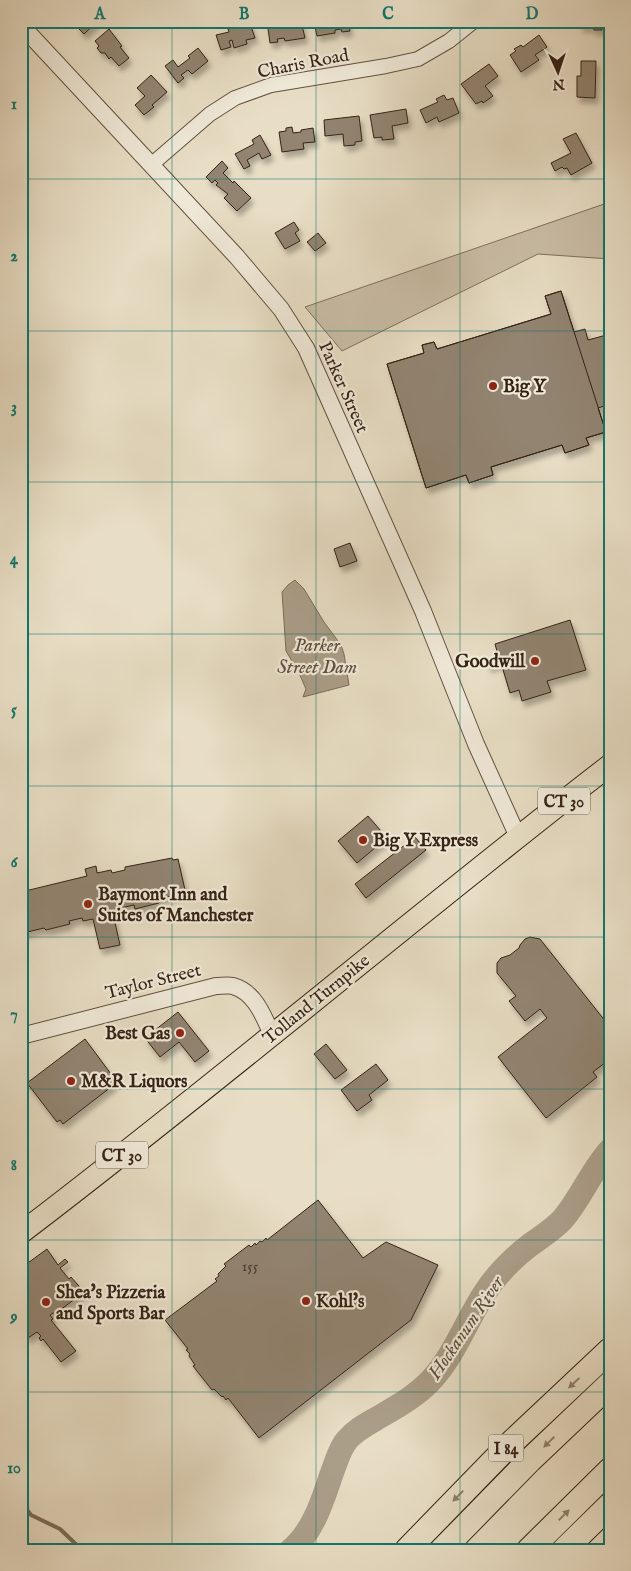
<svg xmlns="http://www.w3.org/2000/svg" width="631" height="1571" viewBox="0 0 631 1571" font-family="'IM FELL English',serif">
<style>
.green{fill:#cabea7;stroke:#80705e}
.water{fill:#ab9e89;stroke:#7c6c5b}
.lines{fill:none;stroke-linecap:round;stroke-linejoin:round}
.stream{stroke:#7c6c5b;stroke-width:4}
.river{stroke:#ab9e89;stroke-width:24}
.building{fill:#928471;stroke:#352215;filter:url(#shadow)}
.minor-casing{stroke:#625141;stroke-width:16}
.tertiary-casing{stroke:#625141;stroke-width:18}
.primary-casing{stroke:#352215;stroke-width:23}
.motorway-casing{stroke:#352215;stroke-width:26}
.minor{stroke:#f0ead9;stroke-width:14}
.tertiary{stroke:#f0ead9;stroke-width:16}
.primary{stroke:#e8dec5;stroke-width:21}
.motorway{stroke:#e8dec5;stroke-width:24}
.oneway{fill:#8e806d}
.grid{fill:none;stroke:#0f766e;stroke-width:1;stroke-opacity:0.55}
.poi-dot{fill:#8f2418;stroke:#f0ead9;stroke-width:2}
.labels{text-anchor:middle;stroke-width:4.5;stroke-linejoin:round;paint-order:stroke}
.number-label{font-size:15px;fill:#4c3a2c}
.shield{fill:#f0ead9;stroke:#6d5e50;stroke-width:1}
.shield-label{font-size:16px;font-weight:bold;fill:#352215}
.street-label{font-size:18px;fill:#352215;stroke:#f0ead9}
.poi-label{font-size:18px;font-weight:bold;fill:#352215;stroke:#f0ead9;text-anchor:start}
.water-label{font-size:19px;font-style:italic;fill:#5e4d3e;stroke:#f0ead9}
.neatline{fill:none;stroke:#0f766e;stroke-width:2}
.grid-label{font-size:16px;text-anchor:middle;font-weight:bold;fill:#0f766e}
</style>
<defs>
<filter id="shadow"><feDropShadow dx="3" dy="5.5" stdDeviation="2.5" flood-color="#0004"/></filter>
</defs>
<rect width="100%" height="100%" fill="#e8dec5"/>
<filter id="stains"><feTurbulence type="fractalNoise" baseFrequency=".004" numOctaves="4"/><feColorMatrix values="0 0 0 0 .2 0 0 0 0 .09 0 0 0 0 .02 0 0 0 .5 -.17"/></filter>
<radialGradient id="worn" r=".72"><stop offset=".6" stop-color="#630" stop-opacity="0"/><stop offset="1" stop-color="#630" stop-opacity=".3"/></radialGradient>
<path class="green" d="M610,202V259L538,254L342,351L305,307Z"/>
<path class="water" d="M295,580L304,589L324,622L341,645L344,654L349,685L303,697L306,689L299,673L286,651L282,592L288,585Z"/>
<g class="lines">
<path class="stream" d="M21,1502L31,1515L60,1529L82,1550"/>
<path class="river" d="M291,1550C315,1530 323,1498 333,1470C337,1460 340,1448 347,1440C356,1429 369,1423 381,1416C400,1405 419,1394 433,1378C456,1352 467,1319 486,1291C498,1273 513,1258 530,1245C541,1237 554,1229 563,1219C581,1198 591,1171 610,1150"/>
</g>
<path class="building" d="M78,21H98L84,34L77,27L81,24Z
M267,21H285V25L296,24V21H301L305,38L285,41L284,38L277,39L278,42L270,43Z
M348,21L350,31L342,32L341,29L335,30V33L317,36L314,22Z
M610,21V25H602V30H594V27H580V22Z
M250,23L255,38L246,40L247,44L234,48L232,40L229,41L231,47L221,50L216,35L229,32L228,29Z
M109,29L122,46L120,47L129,58L119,66L111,57L109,59L105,53H101L97,48L99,46L95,41Z
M539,35L547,47L535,55L539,60L521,72L510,55L516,51L514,49L521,45L523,47Z
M198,48L208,61L192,74L188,70L181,75L184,78L178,83L165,66L173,60L178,67L190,58L188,56Z
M581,61H596L595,98L577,97V76H581Z
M489,64L498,76L485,86L493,96L483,103L482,101L476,104L461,84Z
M151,75L167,92L152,105L154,107L144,115L135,105L145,96L137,88Z
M444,95L447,100L453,98L459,113L439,122L437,117L426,123L420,110L438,102L436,99Z
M406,109L408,123L392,126L394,139L382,140V137L374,138L370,115Z
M359,116L362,141L355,142V145L344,146L343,134L325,136L324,120Z
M292,127L293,133L301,132V130L313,128L315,142L303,143L304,149L282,152L279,132L286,131V128Z
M576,133L592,163L571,175L567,168L564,169L562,167L555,171L551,163L571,153L563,139Z
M260,135L271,155L262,159L259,153L247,160L250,166L244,169L235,154L254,144L252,140Z
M222,161L228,168L223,173L233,183L234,181L251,198L237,211L224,198L228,194L216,185L218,183L215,180L212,183L206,177Z
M294,222L299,230L295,233L300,241L285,249L275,233Z
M318,233L326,243L315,251L307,242Z
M561,291L574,332L585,329L588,340L610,334V404L598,408L606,432L586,438L589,445L565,453L562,445L491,467L493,475L469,483L466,475L426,488L387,364L424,353L422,345L434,342L437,349L551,314L545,296Z
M561,291L606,432L586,438L589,445L565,453L562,445L491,467L493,475L469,483L466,475L426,488L387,364L424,353L422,345L434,342L437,349L551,314L545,296Z
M350,543L357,561L340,567L334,549Z
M570,620L586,670L547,681L551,692L522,701L519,690L510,693L501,663L489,667L486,659L498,655L495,644Z
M368,816L387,838L357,863L338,841Z
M415,837L426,850L366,898L355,884Z
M172,858L173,860L178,859L185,890L180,891L181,894L158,899L159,903L135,909L134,905L121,908L122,912L113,914L120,945L100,949L93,919L83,921L82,918L69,921L70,924L46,930L44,928L23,933L21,931V892L87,876L85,869L96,866L97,873L111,870L112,873L125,870V867Z
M530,937L540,939L610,1027V1059L593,1072L597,1077L546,1118L498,1057L547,1018L540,1009L525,1021L509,1001L516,996L497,973V963L501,958L510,955L519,948L520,945L525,939Z
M178,1012L209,1051L195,1062L179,1042L160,1057L145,1038Z
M85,1039L114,1078L111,1080L115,1084L63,1124L60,1120L57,1122L27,1083Z
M326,1044L347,1070L335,1079L314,1054Z
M376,1064L388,1080L369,1095L372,1100L357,1111L341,1090Z
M318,1200L363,1258L386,1242L438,1265L411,1320L259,1438L228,1398L226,1400L223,1396L222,1397L214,1389L212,1390L193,1366L195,1365L189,1356L190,1354L186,1350L188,1349L165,1320L217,1281L215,1279L219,1276L218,1274L226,1266L224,1264L249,1245L251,1247L255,1243L256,1245L260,1241L262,1242L266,1238L267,1240Z
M47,1249L58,1265L65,1259L68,1262L60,1268L69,1279L71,1277L84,1292L55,1314V1312L50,1315L53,1319L51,1320L76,1351L61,1362L43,1339L41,1341L39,1338L41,1336L37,1332L28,1338L21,1330V1268Z"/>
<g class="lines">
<g class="minor-casing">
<path id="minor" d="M151,165L210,114L235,98L271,85L386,66L418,59L449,41L474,21"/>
</g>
<g class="tertiary-casing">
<path id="tertiary" d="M21,25L237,257L281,309L306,348L423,611L476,744L518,837
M21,1036L216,986C221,986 228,985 233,986C255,992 264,1017 272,1035"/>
</g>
<g class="primary-casing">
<path id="primary" d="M21,1233C221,1081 412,918 610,765"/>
</g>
<g class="motorway-casing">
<path id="motorway" d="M407,1550L509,1445L610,1350
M442,1550L530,1460L610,1384
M529,1550L610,1470
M564,1550L610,1505"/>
</g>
<use href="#minor" class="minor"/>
<use href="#tertiary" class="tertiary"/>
<use href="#primary" class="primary"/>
<use href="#motorway" class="motorway"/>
</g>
<defs><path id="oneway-solid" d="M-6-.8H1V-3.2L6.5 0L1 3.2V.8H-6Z" transform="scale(1.25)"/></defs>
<g class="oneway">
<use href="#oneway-solid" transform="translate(574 1383) rotate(137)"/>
<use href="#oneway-solid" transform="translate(549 1442) rotate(136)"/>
<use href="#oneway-solid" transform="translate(458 1496) rotate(134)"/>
<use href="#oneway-solid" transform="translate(564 1515) rotate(-45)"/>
</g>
<path class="grid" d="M172,21V1550M316,21V1550M460,21V1550M21,179H610M21,331H610M21,482H610M21,634H610M21,786H610M21,937H610M21,1089H610M21,1240H610M21,1392H610"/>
<g class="poi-dot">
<circle cx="493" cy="386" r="5"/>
<circle cx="535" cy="661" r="5"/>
<circle cx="363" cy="840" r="5"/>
<circle cx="88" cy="904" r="5"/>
<circle cx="180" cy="1033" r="5"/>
<circle cx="71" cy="1081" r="5"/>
<circle cx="306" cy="1301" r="5"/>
<circle cx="46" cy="1302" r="5"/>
</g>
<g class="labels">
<g class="number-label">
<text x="250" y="1271">155</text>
</g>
<g class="shield">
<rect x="538" y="787.5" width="52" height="27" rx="4"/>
<rect x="96" y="1141.5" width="52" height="27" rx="4"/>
<rect x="488.5" y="1434.5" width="35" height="27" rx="4"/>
</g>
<g class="shield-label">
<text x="564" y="807">CT 30</text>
<text x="122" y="1161">CT 30</text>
<text x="506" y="1454">I 84</text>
</g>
<g class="street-label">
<text transform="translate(303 63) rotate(-11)" y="6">Charis Road</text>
<text transform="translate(344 387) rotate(66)" y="6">Parker Street</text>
<text transform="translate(153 981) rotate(-14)" y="6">Taylor Street</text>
<text transform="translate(316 999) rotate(-39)" y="6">Tolland Turnpike</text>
</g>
<g class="poi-label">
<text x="503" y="392">Big Y</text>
<text x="525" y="667" text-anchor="end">Goodwill</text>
<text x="373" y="846">Big Y Express</text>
<text x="98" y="900">Baymont Inn and<tspan x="98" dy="21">Suites of Manchester</tspan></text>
<text x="170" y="1039" text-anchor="end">Best Gas</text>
<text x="81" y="1087">M&amp;R Liquors</text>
<text x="56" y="1298">Shea's Pizzeria<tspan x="56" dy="21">and Sports Bar</tspan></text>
<text x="316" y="1307">Kohl's</text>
</g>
<g class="water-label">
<text x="317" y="651">Parker<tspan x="317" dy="22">Street Dam</tspan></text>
<text transform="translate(465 1327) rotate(-56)" y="7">Hockanum River</text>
</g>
</g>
<rect width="631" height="1571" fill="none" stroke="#e8dec5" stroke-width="55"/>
<g transform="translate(558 72) rotate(177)" stroke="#f0ead9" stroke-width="4" paint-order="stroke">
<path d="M0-4L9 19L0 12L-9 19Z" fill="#352215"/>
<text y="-8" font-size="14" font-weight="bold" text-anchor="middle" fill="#352215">N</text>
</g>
<rect x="28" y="28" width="576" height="1516" class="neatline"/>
<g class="grid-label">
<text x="100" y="19">A</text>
<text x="244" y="19">B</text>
<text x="388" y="19">C</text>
<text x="532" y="19">D</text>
<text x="14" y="109">1</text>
<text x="14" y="261">2</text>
<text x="14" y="412">3</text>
<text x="14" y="564">4</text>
<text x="14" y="715">5</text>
<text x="14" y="867">6</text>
<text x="14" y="1019">7</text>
<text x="14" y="1170">8</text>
<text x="14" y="1322">9</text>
<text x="14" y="1473">10</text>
</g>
<rect width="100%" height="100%" filter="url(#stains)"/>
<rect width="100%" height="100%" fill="url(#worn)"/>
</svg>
